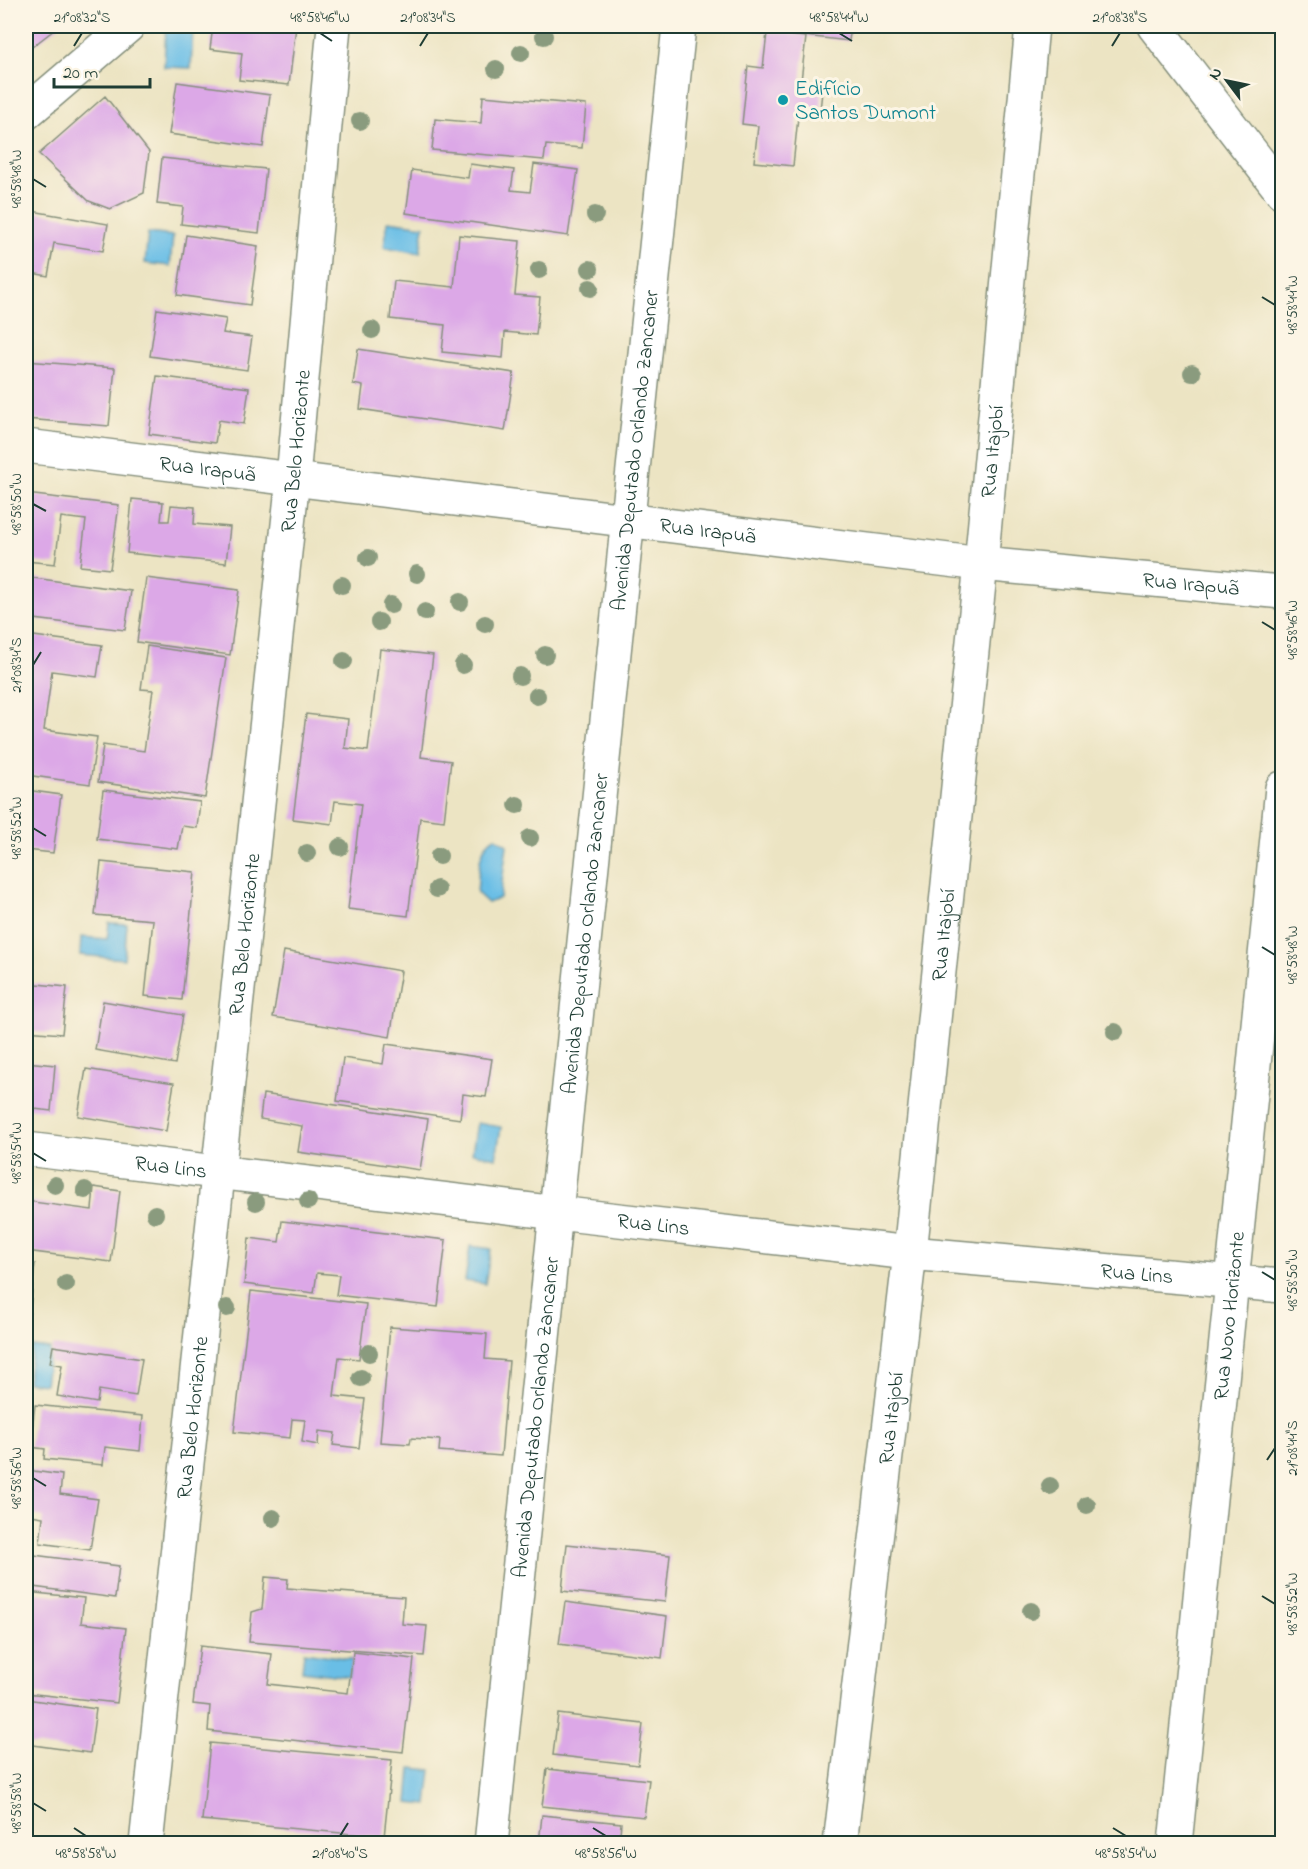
<svg xmlns="http://www.w3.org/2000/svg" width="1308" height="1869" viewBox="0 0 1308 1869" font-family="'Indie Flower',sans-serif">
<style>
.water{fill:#69bee6;stroke:#447e8d;stroke-width:1.5}
.building{fill:#dca8e7}
.lines{fill:none;stroke-linecap:round;stroke-linejoin:round}
.minor-casing{stroke:#86907c;stroke-width:36}
.tertiary-casing{stroke:#86907c;stroke-width:36}
.minor{stroke:#fff;stroke-width:33}
.tertiary{stroke:#fff;stroke-width:33}
.tree{fill:#8a9b7e}
.ticks{fill:none;stroke:#1f3d34;stroke-width:2}
.culture-dot{fill:#0f9aa8;stroke:#fcf5e5;stroke-width:2}
.labels{text-anchor:middle;stroke-width:6;stroke-linejoin:round;paint-order:stroke}
.culture-label{font-size:21px;fill:#0d838f;stroke:#fcf5e5;text-anchor:start}
.street-label{font-size:21px;fill:#1f3d34;stroke:#fcf5e5}
.neatline{fill:none;stroke:#1f3d34;stroke-width:2}
.ticks-label{font-size:15px;text-anchor:middle;fill:#1f3d34}
</style>
<rect width="100%" height="100%" fill="#fcf5e5"/>
<filter id="ink" filterUnits="userSpaceOnUse"><feTurbulence type="fractalNoise" baseFrequency=".0167" numOctaves="2"/><feDisplacementMap in="SourceGraphic" scale="12" xChannelSelector="R" yChannelSelector="G"/><feConvolveMatrix kernelMatrix="1 2 1 2 8 2 1 2 1" color-interpolation-filters="sRGB"/></filter>
<filter id="wash" filterUnits="userSpaceOnUse"><feTurbulence type="fractalNoise" baseFrequency=".008" numOctaves="4" result="noise"/><feDisplacementMap in="SourceGraphic" scale="24" xChannelSelector="R" yChannelSelector="G"/><feGaussianBlur stdDeviation="1.35" result="paint"/><feColorMatrix in="noise" values="0 0 0 0 0 0 0 0 0 0 0 0 0 0 0 0 0 1.4 0 .05"/><feComposite in="paint" operator="in"/></filter>
<g filter="url(#wash)">
<rect width="100%" height="100%" fill="#ece4c3"/>
<path class="water" d="M166,26L193,28L191,68L164,67Z
M388,221L424,226L420,253L384,247Z
M148,233L173,236L170,266L145,263Z
M495,837L507,845L500,898L488,903L477,893C479,875 477,846 495,837Z
M109,923L127,924L124,959L80,955L81,937L107,939Z
M477,1123L501,1127L496,1158L472,1153Z
M470,1246L491,1249L485,1284L465,1281Z
M32,1347L50,1349L45,1384L27,1382Z
M304,1652L352,1659L350,1677L302,1671Z
M411,1768L431,1770L427,1805L408,1803Z"/>
<g id="blocks">
<path class="building" d="M26,26H59L32,47L26,39Z
M213,26H296L289,85L239,80L242,53L210,49Z
M741,26H851L849,41L741,29Z
M767,33L806,37L801,81L823,83L819,119L798,117L793,166L754,162L758,126L742,124L748,66L763,68Z
M177,82L270,95L263,147L169,134Z
M105,96L149,152L144,193L110,209L89,201L39,154Z
M483,96L586,105L582,148L546,145L544,160L432,150L435,119L481,123Z
M162,158L266,169L259,233L181,224L183,207L157,204Z
M470,164L514,170L511,190L530,192L534,164L578,170L568,236L406,213L412,170L468,178Z
M26,210L108,224L103,251L54,243L48,276L26,272Z
M186,235L258,246L250,305L177,295Z
M459,235L520,241L515,295L540,297L536,335L505,332L503,358L442,352L445,325L390,319L394,281L454,287Z
M157,309L226,319L223,333L252,337L247,370L150,356Z
M358,349L514,373L505,431L360,409L363,386L353,384Z
M26,361L115,368L109,426L26,419Z
M157,376L249,388L244,424L219,420L215,443L149,434Z
M26,494L119,505L110,569L80,566L86,520L61,517L55,564L26,561Z
M132,499L163,502L161,521H169L171,505L195,507L194,524L230,527L226,563L127,553Z
M26,577L131,591L125,630L26,618Z
M146,578L239,590L230,655L137,642Z
M26,635L102,645L97,677L52,671L44,730L97,737L90,784L26,775Z
M147,646L226,658L205,798L98,782L103,745L144,751L153,690L141,689Z
M380,649L433,655L421,757L451,761L444,821L420,818L408,916L348,909L361,804L335,801L332,824L293,819L306,714L348,719L345,748L368,751Z
M26,790L61,795L53,853L26,850Z
M103,790L200,802L197,828L182,826L178,849L97,839Z
M101,862L195,872L182,1000L145,996L153,920L95,915Z
M284,951L401,971L390,1037L273,1017Z
M26,983L67,987L62,1034L26,1031Z
M103,1001L183,1015L175,1064L95,1050Z
M386,1044L492,1059L486,1097L463,1094L460,1119L337,1101L343,1058L383,1064Z
M26,1062L55,1065L51,1111L26,1108Z
M86,1069L174,1083L166,1131L78,1116Z
M263,1094L428,1119L420,1170L298,1152L302,1126L260,1119Z
M94,1187L120,1191L111,1262L26,1251V1201L92,1210Z
M282,1221L446,1240L438,1307L336,1295L339,1275L317,1273L314,1293L244,1284L249,1238L279,1242Z
M26,1263L35,1264L28,1326H26Z
M251,1291L366,1304L359,1359L339,1357L334,1396L365,1399L359,1448L333,1445L335,1433L319,1431L318,1445L302,1442L305,1420L292,1419L290,1438L234,1432Z
M390,1327L487,1334L485,1359L509,1361L501,1456L439,1451L440,1440L411,1438L410,1444L380,1442Z
M53,1346L142,1359L136,1396L99,1390L97,1403L57,1396L62,1365L50,1363Z
M35,1405L143,1416L140,1451L105,1447L103,1465L44,1459L45,1449L30,1447Z
M26,1470L62,1475L60,1494L98,1499L90,1550L40,1543L43,1517L26,1514Z
M567,1544L670,1555L665,1602L562,1591Z
M26,1554L119,1566L115,1598L26,1586Z
M265,1577L288,1579L287,1588L404,1597L402,1624L427,1626L424,1656L249,1642L252,1612L262,1609Z
M26,1592L84,1598L81,1623L126,1628L117,1703L26,1693L27,1668L26,1667Z
M565,1602L667,1616L662,1658L559,1644Z
M200,1646L272,1654L268,1684L348,1693L353,1652L414,1659L403,1752L208,1731L210,1706L193,1704Z
M26,1699L96,1709L90,1753L26,1744Z
M558,1714L643,1724L638,1765L553,1755Z
M210,1743L392,1760L384,1837L202,1820Z
M547,1769L649,1780L644,1817L542,1806Z
M542,1815L621,1823L619,1844H539Z"/>
</g>
</g>
<g filter="url(#ink)">
<use href="#blocks" fill-opacity="0" stroke="#86907c" stroke-width="1.5"/>
<g class="lines">
<g class="minor-casing">
<g id="minor">
<path d="M1154,26L1282,192"/>
<path d="M26,113L128,26"/>
<path id="s1" d="M26,446L981,564L1282,592"/>
<path id="s2" d="M26,1149L557,1213L910,1253L1282,1286"/>
<path id="s3" d="M146,1844L293,478L334,26"/>
<path id="s4" d="M840,1844L910,1253L981,564L1032,26"/>
<path id="s5" d="M1175,1844L1282,788"/>
</g>
</g>
<g class="tertiary-casing">
<g id="tertiary">
<path id="s6" d="M491,1844C554,1238 614,631 679,26"/>
</g>
</g>
<use href="#minor" class="minor"/>
<use href="#tertiary" class="tertiary"/>
</g>
<g class="tree">
<circle cx="544" cy="36" r="9"/>
<circle cx="521" cy="53" r="9"/>
<circle cx="496" cy="69" r="9"/>
<circle cx="360" cy="121" r="9"/>
<circle cx="595" cy="215" r="9"/>
<circle cx="590" cy="269" r="9"/>
<circle cx="539" cy="270" r="9"/>
<circle cx="590" cy="288" r="9"/>
<circle cx="372" cy="330" r="9"/>
<circle cx="1192" cy="373" r="9"/>
<circle cx="368" cy="558" r="9"/>
<circle cx="417" cy="574" r="9"/>
<circle cx="342" cy="585" r="9"/>
<circle cx="460" cy="602" r="9"/>
<circle cx="391" cy="605" r="9"/>
<circle cx="425" cy="612" r="9"/>
<circle cx="379" cy="622" r="9"/>
<circle cx="485" cy="624" r="9"/>
<circle cx="545" cy="655" r="9"/>
<circle cx="344" cy="661" r="9"/>
<circle cx="463" cy="665" r="9"/>
<circle cx="520" cy="676" r="9"/>
<circle cx="537" cy="696" r="9"/>
<circle cx="517" cy="805" r="9"/>
<circle cx="530" cy="838" r="9"/>
<circle cx="340" cy="847" r="9"/>
<circle cx="307" cy="853" r="9"/>
<circle cx="439" cy="856" r="9"/>
<circle cx="437" cy="889" r="9"/>
<circle cx="1115" cy="1032" r="9"/>
<circle cx="55" cy="1185" r="9"/>
<circle cx="85" cy="1190" r="9"/>
<circle cx="308" cy="1201" r="9"/>
<circle cx="256" cy="1202" r="9"/>
<circle cx="155" cy="1214" r="9"/>
<circle cx="66" cy="1284" r="9"/>
<circle cx="227" cy="1308" r="9"/>
<circle cx="369" cy="1353" r="9"/>
<circle cx="361" cy="1378" r="9"/>
<circle cx="1050" cy="1486" r="9"/>
<circle cx="1087" cy="1505" r="9"/>
<circle cx="273" cy="1518" r="9"/>
<circle cx="1031" cy="1611" r="9"/>
</g>
</g>
<path class="ticks" d="M320,33L332,41M839,33L852,41M74,46L82,33M420,46L428,33M1112,46L1120,33M33,179L46,187M1262,297L1275,305M33,504L46,511M1262,622L1275,630M33,665L41,652M33,828L46,836M1262,947L1275,955M33,1153L46,1161M1262,1272L1275,1280M1267,1460L1275,1448M33,1478L46,1486M1262,1596L1275,1604M33,1803L46,1811M74,1828L86,1836M593,1828L606,1836M1113,1828L1126,1836M340,1836L348,1823"/>
<circle class="culture-dot" cx="783" cy="100" r="6"/>
<g class="labels">
<g class="culture-label">
<text x="795" y="95">Edifício<tspan x="795" dy="24">Santos Dumont</tspan></text>
</g>
<g class="street-label">
<text dy="7" stroke="none"><textPath href="#s6" startOffset="1401">Avenida Deputado Orlando Zancaner</textPath></text>
<text dy="7" stroke="none"><textPath href="#s3" startOffset="1401">Rua Belo Horizonte</textPath></text>
<text dy="7" stroke="none"><textPath href="#s4" startOffset="1401">Rua Itajobí</textPath></text>
<text dy="7" stroke="none"><textPath href="#s1" startOffset="183">Rua Irapuã</textPath></text>
<text dy="7" stroke="none"><textPath href="#s1" startOffset="687">Rua Irapuã</textPath></text>
<text dy="7" stroke="none"><textPath href="#s1" startOffset="1173">Rua Irapuã</textPath></text>
<text dy="7" stroke="none"><textPath href="#s6" startOffset="915">Avenida Deputado Orlando Zancaner</textPath></text>
<text dy="7" stroke="none"><textPath href="#s3" startOffset="915">Rua Belo Horizonte</textPath></text>
<text dy="7" stroke="none"><textPath href="#s4" startOffset="915">Rua Itajobí</textPath></text>
<text dy="7" stroke="none"><textPath href="#s2" startOffset="146">Rua Lins</textPath></text>
<text dy="7" stroke="none"><textPath href="#s2" startOffset="632">Rua Lins</textPath></text>
<text dy="7" stroke="none"><textPath href="#s2" startOffset="1118">Rua Lins</textPath></text>
<text dy="7" stroke="none"><textPath href="#s5" startOffset="531">Rua Novo Horizonte</textPath></text>
<text dy="7" stroke="none"><textPath href="#s3" startOffset="429">Rua Belo Horizonte</textPath></text>
<text dy="7" stroke="none"><textPath href="#s6" startOffset="429">Avenida Deputado Orlando Zancaner</textPath></text>
<text dy="7" stroke="none"><textPath href="#s4" startOffset="429">Rua Itajobí</textPath></text>
</g>
</g>
<rect width="1308" height="1869" fill="none" stroke="#fcf5e5" stroke-width="66"/>
<g transform="translate(1227 81) rotate(302)" stroke="#fcf5e5" stroke-width="4.5" paint-order="stroke">
<path d="M0-4.5L10 22L0 15L-10 22Z" fill="#1f3d34"/>
<text y="-9" font-size="16" font-weight="bold" text-anchor="middle" fill="#1f3d34">N</text>
</g>
<path d="M54 78v9h96v-9" fill="none" stroke="#1f3d34" stroke-width="3"/>
<text x="63" y="78" font-size="18" fill="#1f3d34" stroke="#fcf5e5" stroke-width="4.5" paint-order="stroke">20 m</text>
<rect x="33" y="33" width="1242" height="1803" class="neatline"/>
<g class="ticks-label">
<text x="82" y="22">21°08'32"S</text>
<text x="320" y="22">48°58'46"W</text>
<text x="428" y="22">21°08'34"S</text>
<text x="839" y="22">48°58'44"W</text>
<text x="1120" y="22">21°08'38"S</text>
<text transform="translate(16 179) rotate(-90)" y="5">48°58'48"W</text>
<text transform="translate(1292 305) rotate(-90)" y="5">48°58'44"W</text>
<text transform="translate(16 504) rotate(-90)" y="5">48°58'50"W</text>
<text transform="translate(1292 630) rotate(-90)" y="5">48°58'46"W</text>
<text transform="translate(16 665) rotate(-90)" y="5">21°08'34"S</text>
<text transform="translate(16 828) rotate(-90)" y="5">48°58'52"W</text>
<text transform="translate(1292 955) rotate(-90)" y="5">48°58'48"W</text>
<text transform="translate(16 1153) rotate(-90)" y="5">48°58'54"W</text>
<text transform="translate(1292 1280) rotate(-90)" y="5">48°58'50"W</text>
<text transform="translate(1292 1448) rotate(-90)" y="5">21°08'44"S</text>
<text transform="translate(16 1478) rotate(-90)" y="5">48°58'56"W</text>
<text transform="translate(1292 1604) rotate(-90)" y="5">48°58'52"W</text>
<text transform="translate(16 1803) rotate(-90)" y="5">48°58'58"W</text>
<text x="86" y="1858">48°58'58"W</text>
<text x="340" y="1858">21°08'40"S</text>
<text x="606" y="1858">48°58'56"W</text>
<text x="1126" y="1858">48°58'54"W</text>
</g>
</svg>
